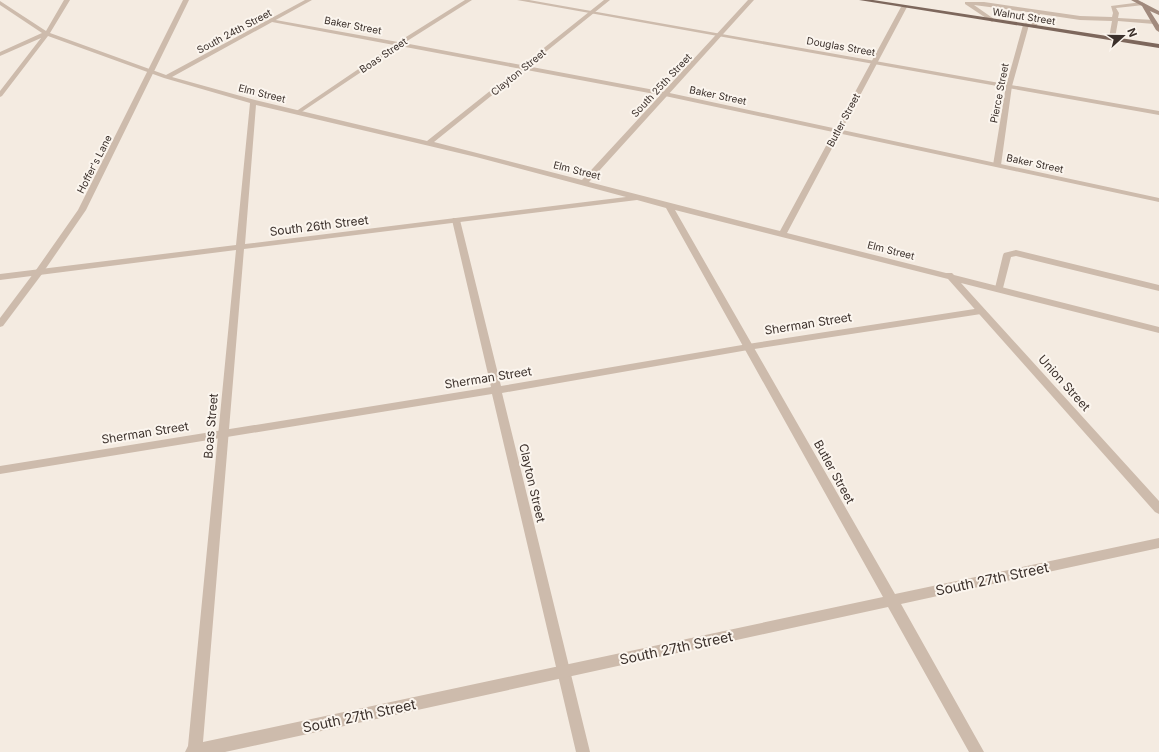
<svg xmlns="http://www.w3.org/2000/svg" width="1159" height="752" viewBox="0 0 1159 752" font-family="Inter,sans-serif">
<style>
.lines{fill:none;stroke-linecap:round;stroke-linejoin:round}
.lane{fill:#cdbbac;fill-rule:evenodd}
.street{fill:#cdbbac;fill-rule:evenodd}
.secondary{fill:#a18a7d;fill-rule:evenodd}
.primary{fill:#7d675c;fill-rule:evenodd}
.labels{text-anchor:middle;stroke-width:4;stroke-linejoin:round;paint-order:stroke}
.far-street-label{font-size:10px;fill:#3b302b;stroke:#fbf5ee}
.street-label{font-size:12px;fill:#3b302b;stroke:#fbf5ee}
.near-street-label{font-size:14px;fill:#3b302b;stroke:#fbf5ee}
</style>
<rect width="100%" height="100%" fill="#f4ebe1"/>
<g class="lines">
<path class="lane" d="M183,0H189L86,210L42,274L3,326L0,327V318L36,270L78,210Z
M465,0H472L404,43L665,92L1159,198V202L665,96L400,46L300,113L295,112L394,45L272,22L269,20L270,19L398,42Z
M517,0H529L1159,111V115Z
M965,2H984L1080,16L1112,17L1113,13L1111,6L1142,2L1145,4L1144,5L1116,8L1119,13L1118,18L1154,20L1157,22L1154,24L1118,21L1115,38L1112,40L1109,38L1112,21L1080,20L1040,14L1037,26L1034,28L1031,26L1035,13L974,5L994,19L995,20L992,22L965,4Z
M453,218H456L460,220L501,386L748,344L981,308L986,311L981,314L748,350L502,393L590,752H576L492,394L0,474V466L491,387L452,220Z
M1016,250L1159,285V291L1016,256L1011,257L1003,288L1002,290H996L995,288L1003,255L1004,253Z"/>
<path class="street" d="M64,0H70L50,33L166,75L305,0H312L172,77L255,100L427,141L604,0H610L434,142L582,180L748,0H754L589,182L780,231L901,7L906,6L907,7L787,233L946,273H952L954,275L1159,327V333L961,283L1159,501V514L1155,512L948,279L675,210L895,594L1159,538V548L901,604L984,752H969L888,607L225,752H185L188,746L236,250L0,280V274L236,245L250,103L164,78L48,36L2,96L0,97V91L41,38L0,56V52L42,33L0,5V1L46,31ZM256,105L476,157L626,197L245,244ZM637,200L666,208L883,597L203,742L244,249Z
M1026,23L1029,25L1012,86L1001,165L997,167L993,165L1006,86L1023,25Z"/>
<path class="secondary" d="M1131,0H1138L1159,11V15L1150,11L1159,25V32L1156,30L1142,6Z"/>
<path class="primary" d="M859,0H873L1159,44V48Z"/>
</g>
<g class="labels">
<g class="far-street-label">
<text transform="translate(1024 16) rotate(9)" y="4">Walnut Street</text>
<text transform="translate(353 25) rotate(11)" y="4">Baker Street</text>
<text transform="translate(234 31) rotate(-28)" y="4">South 24th Street</text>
<text transform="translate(841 46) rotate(10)" y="4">Douglas Street</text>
<text transform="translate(383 55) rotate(-34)" y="4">Boas Street</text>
<text transform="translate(518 72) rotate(-39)" y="4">Clayton Street</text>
<text transform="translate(661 85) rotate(-47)" y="4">South 25th Street</text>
<text transform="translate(262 93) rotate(14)" y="4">Elm Street</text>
<text transform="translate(999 93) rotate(-79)" y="4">Pierce Street</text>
<text transform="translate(718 95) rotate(12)" y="4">Baker Street</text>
<text transform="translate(843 120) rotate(-62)" y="4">Butler Street</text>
<text transform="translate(1035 163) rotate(12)" y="4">Baker Street</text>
<text transform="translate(94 164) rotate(-63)" y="4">Hoffer's Lane</text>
<text transform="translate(577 170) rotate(14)" y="4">Elm Street</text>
<text transform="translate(891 250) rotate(14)" y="4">Elm Street</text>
</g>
<g class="street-label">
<text transform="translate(319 226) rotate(-7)" y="4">South 26th Street</text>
<text transform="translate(808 324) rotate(-9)" y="4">Sherman Street</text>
<text transform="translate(488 378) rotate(-9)" y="4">Sherman Street</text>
<text transform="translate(1064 383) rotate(48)" y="4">Union Street</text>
<text transform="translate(211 426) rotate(-85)" y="4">Boas Street</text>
<text transform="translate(145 433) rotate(-9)" y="4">Sherman Street</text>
<text transform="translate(834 472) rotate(61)" y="4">Butler Street</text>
<text transform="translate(532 483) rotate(77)" y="4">Clayton Street</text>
</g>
<g class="near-street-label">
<text transform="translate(992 579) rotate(-12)" y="5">South 27th Street</text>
<text transform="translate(676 648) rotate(-12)" y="5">South 27th Street</text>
<text transform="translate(359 716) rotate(-12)" y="5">South 27th Street</text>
</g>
</g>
<g transform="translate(1123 36) rotate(69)" stroke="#fbf5ee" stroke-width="3" paint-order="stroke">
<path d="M0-3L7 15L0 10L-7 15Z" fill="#3b302b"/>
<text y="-6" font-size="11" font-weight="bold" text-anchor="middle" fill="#3b302b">N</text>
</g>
</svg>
